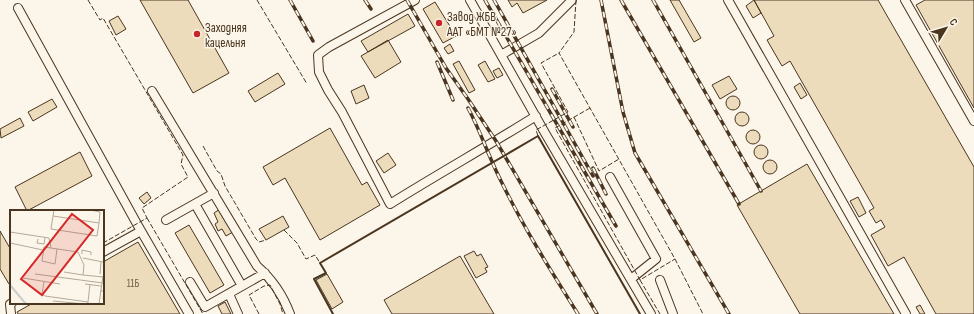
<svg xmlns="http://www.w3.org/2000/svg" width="974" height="314" viewBox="0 0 974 314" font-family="'Sofia Sans Condensed',sans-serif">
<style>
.building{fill:#ecdcbc;stroke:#4a3520}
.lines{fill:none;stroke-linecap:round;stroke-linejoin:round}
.minor-casing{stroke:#4a3520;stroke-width:10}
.minor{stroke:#fbf6e9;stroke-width:8}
.rail-casing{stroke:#4a3520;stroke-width:3.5}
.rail{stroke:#fbf6e9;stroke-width:2;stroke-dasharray:6;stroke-linecap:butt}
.fence{stroke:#4a3520;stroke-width:1;stroke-dasharray:5 2;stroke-linecap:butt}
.wall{stroke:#4a3520;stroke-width:2}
.poi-dot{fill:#c62828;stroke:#fbf6e9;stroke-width:1.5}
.labels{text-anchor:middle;stroke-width:3;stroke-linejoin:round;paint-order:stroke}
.number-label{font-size:11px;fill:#725f47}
.poi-label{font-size:13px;fill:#4a3520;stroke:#fbf6e9;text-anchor:start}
.inset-river{fill:none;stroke:#c9cecd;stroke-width:2}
.inset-road{fill:none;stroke:#b4a999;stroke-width:1}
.view{fill:#d62828;fill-opacity:0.15;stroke:#d62828;stroke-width:2}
.inset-edge{fill:none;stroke:#4a3520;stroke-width:2}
</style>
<rect width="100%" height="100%" fill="#fbf6e9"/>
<path class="building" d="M140,0H188L229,73L193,93Z
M508,0H547L523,13L517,3L512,7Z
M670,0H679L701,38L694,42Z
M754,0H878L974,167V314H936L904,257L888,266L871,235L885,227L881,220L876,223L869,211L874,208L790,61L782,66L767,40L774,36Z
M754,0L761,13L753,18L746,6Z
M925,0H974V108L916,5Z
M435,2L456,36L443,43L423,9Z
M408,14L415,26L368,52L361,41Z
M118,16L126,29L116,35L109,21Z
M388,40L401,62L375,78L361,56Z
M450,44L454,51L448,54L444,48Z
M459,61L475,90L469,93L453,64Z
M485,61L495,79L488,82L478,65Z
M499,68L503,75L497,78L493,71Z
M278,73L285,84L255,102L248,91Z
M729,76L737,89L720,99L712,85Z
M800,83L807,95L801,99L794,87Z
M364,85L369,98L356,104L351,91Z
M726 103a7 7 0 1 1 14 0a7 7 0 1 1-14 0Z
M52,99L57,107L33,121L28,112Z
M735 119a7 7 0 1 1 14 0a7 7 0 1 1-14 0Z
M20,118L24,126L1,138L0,129Z
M330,128L362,185L367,182L380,205L320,240L285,178L273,185L263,167Z
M746 137a7 7 0 1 1 14 0a7 7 0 1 1-14 0Z
M754 152a7 7 0 1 1 14 0a7 7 0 1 1-14 0Z
M80,152L92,176L27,211L15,187Z
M388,153L396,165L384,173L376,161Z
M763 167a7 7 0 1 1 14 0a7 7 0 1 1-14 0Z
M807,164L894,314H800L737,205Z
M147,192L151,198L144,204L139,198Z
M858,197L866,213L859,217L850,201Z
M220,209L233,232L226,236L222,229L218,231L215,224L218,222L214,213Z
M283,216L289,227L266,240L259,229Z
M189,225L224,285L210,293L175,233Z
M0,231L11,250V283L9,284L0,269Z
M138,242L180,314H18L17,312L33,303H103V262Z
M474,251L477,256L481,254L488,267L485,268L487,272L476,278L464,256Z
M460,256L494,314H392L384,300Z
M327,274L343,302L332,309L316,280Z
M225,302L231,314H222L218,306Z
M920,305L925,314H920L916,307Z"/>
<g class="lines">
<g class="minor-casing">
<path id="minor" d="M415,0L329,47L318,55L319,72L328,90L342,112L390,204C438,174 488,146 536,116
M470,0L545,133L651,314
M728,0L906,314
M905,0L974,121
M18,8L137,224L189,314
M501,55L539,33L572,0
M152,91L257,266C272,279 283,295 290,314
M610,177L656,259L631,279
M195,204L242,286
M166,220L214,193
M103,252L141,231
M660,280L673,314
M190,282L205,307L265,273
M229,294L238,314
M11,314L10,304L12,303"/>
</g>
<use href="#minor" class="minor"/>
<g class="rail-casing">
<path id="rail" d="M290,0L313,41
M365,0L371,9
M407,0L446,68L468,99L496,141L597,314
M485,0L616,226
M494,0L593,176
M601,0L623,112L635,153L729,314
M621,0L739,204
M653,0L761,191
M437,62L453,100
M552,89L573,127
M468,108C481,132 489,158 502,183C524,228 551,271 578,314
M593,168L606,194"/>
</g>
<use href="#rail" class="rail"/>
<path class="fence" d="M88,0L100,20L103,18L183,155L181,164L188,177L142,208L147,218L103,243
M257,0L307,84
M576,0L574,32L559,53L675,259L703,314
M590,108L555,128L640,280L675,259
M574,117L599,171L619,159
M538,136L536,130L568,112L541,63L559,53
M203,146L217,171L221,174L225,186L256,239L259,242L266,240
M147,218L203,314
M284,230L297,243L306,259L315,255L320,263
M640,280L660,314
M259,314L249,295L264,286L270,285L280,304L283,314"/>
<path class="wall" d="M333,314L314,279L326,273L320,263L538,136L640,314"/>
</g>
<g class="poi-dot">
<circle cx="439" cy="23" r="4"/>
<circle cx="197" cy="34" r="4"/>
</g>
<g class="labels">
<g class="number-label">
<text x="133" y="287">11Б</text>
</g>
<g class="poi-label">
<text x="447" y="21">Завод ЖБВ<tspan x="447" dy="15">ААТ «БМТ №27»</tspan></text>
<text x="205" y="32">Заходняя<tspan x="205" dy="15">кацельня</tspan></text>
</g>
</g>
<g transform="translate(10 210)">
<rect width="94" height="94" fill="#fbf6e9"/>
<path class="inset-river" d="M0,75L16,94"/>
<path class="inset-road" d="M80,0L90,2L89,13M43,6L89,13L87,26L41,19L43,6L44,0M0,22L39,28L41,38M28,29L27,33L34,34L35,28M0,33L33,40M47,39L45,54L32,51L34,37L68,42L74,55L73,65L94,67M72,44V40L81,42V45M73,48L93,52M54,62L73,65M25,64L93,73M90,64L91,52M13,68L50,74M34,72L32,84L35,86L78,92V94M75,74L91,76M90,81H94L93,89M43,91L75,94M78,92L80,74M89,94L93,66"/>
<path class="view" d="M62,4L83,20L32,85L11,69Z"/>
<rect width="94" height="94" class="inset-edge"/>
</g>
<g transform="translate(946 28) rotate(52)" stroke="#fbf6e9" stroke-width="3" paint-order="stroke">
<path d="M0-3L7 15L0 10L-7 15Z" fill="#4a3520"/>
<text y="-6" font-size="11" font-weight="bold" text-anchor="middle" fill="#4a3520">С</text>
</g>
</svg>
